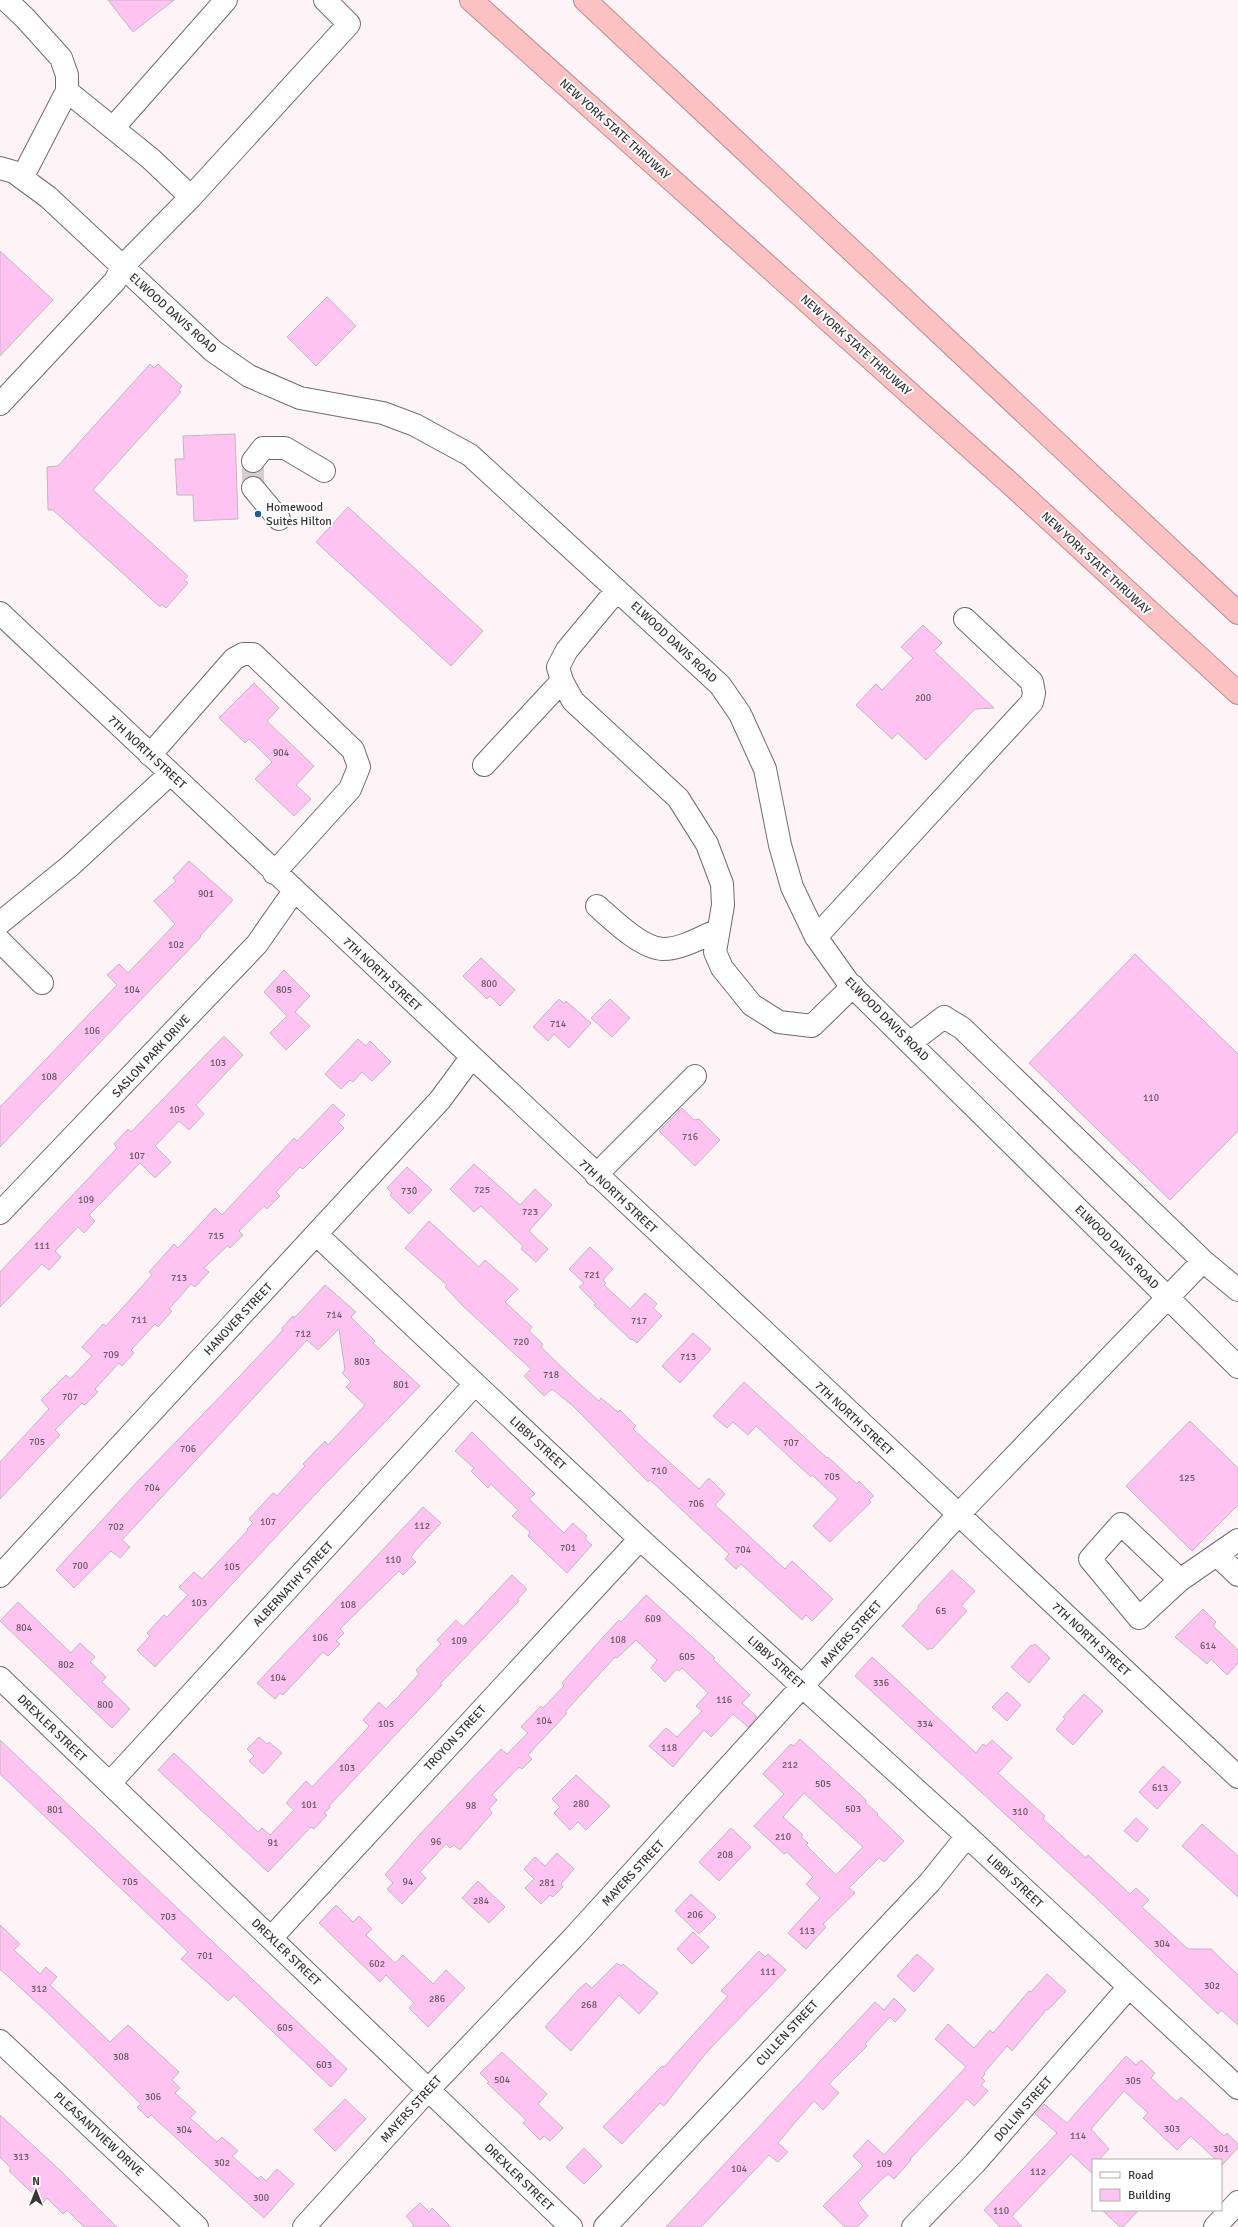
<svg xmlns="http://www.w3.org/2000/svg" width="1238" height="2227" viewBox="0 0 1238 2227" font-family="Signika,sans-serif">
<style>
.building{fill:#ffc3f2;stroke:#c0b9bf;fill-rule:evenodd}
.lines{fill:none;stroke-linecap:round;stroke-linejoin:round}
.minor-tunnel{stroke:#d7cdd1;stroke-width:22;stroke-dasharray:22 11;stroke-linecap:butt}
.minor-casing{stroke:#736a6d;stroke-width:24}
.highway-casing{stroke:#b89092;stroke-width:24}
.minor{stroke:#fff;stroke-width:22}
.highway{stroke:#fcc1c3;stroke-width:22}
.poi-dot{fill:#1e5d93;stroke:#fff;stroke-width:1.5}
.labels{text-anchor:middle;stroke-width:4;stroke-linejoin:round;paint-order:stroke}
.number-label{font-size:10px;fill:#6b5966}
.street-label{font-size:12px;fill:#3a3638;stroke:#fff}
.poi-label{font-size:12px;fill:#3a3638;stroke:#fff;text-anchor:start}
</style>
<rect width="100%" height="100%" fill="#fef3f7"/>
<path class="building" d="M108,0H174L133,32Z
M0,251L53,300L0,356Z
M327,297L356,326L316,366L287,337Z
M150,364L154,368L158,364L182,386L179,390L181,392L93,490L188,576L184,580L188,583L166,608L162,604L160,607L53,510H48L47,467L58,466Z
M235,434L238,519L194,521L193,495H177L175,459H184L183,436Z
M348,507L483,631L451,666L316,542Z
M923,625L942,643L934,651L994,708L975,709L926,760L898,733L892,739L856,705L876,684L882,690L913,658L901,647Z
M254,683L279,708L267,721L314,766L296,785L311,799L294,816L255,779L272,762L249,739L245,743L219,718Z
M189,861L233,900L200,936L201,937L0,1147V1107L117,985L107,975L119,964L128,973L175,924L154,901L176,881L173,878Z
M1135,954L1238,1054V1131L1170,1200L1029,1063Z
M481,958L515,990L500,1006L490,996L487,999L463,976Z
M284,970L310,996L295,1012L310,1026L286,1050L270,1033L287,1016L264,992Z
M559,999L564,1004L566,1001L591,1023L569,1048L554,1034L548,1041L533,1027Z
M610,999L630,1018L612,1037L591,1018Z
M224,1036L243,1055L196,1105L204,1114L189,1130L179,1121L155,1146L171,1162L155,1178L140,1163L89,1215L95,1221L84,1233L78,1227L55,1251L61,1257L49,1270L42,1264L0,1307V1272L117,1148L114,1144L128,1129L131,1132Z
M358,1039L366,1046L370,1041L391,1062L372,1081L362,1072L353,1082L350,1080L341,1089L325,1074Z
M333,1104L345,1115L338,1122L344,1128L303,1169L300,1167L276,1192L280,1196L267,1209L264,1206L239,1231L243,1235L230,1248L228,1245L204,1268L209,1272L195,1287L191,1284L169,1309L172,1311L158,1327L155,1324L131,1350L134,1353L122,1366L119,1363L95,1389L98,1392L85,1405L82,1403L55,1430L60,1435L0,1499V1462L49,1409L41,1400L66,1375L70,1379L92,1356L82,1347L103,1324L106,1326L126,1304L152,1275L149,1272L174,1244L178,1248L215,1208L222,1215L294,1138L297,1141Z
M682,1108L694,1120L699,1119L720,1140L695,1166L659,1131Z
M474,1164L520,1205L535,1189L552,1205L529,1231L548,1249L536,1262L521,1249L523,1246L481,1206L474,1212L450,1189Z
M407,1167L432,1190L409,1214L390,1195L392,1193L387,1188Z
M429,1221L479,1267L485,1260L518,1289L505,1302L532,1327L529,1331L543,1344L541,1347L575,1380L599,1401L601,1398L618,1412L620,1410L636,1426L633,1429L699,1489L709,1478L725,1494L715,1505L785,1569L792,1561L833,1599L812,1621L806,1615L802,1620L741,1564L736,1569L725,1559L729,1554L650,1480L648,1482L573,1406L552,1389L544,1396L524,1376L531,1369L464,1307L445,1287L447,1285L405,1248Z
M590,1247L613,1269L603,1280L606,1283L604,1285L630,1309L645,1293L657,1304L653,1308L662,1316L637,1343L632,1339L631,1340L594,1305L596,1304L579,1287L584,1283L569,1269Z
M325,1285L356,1312L351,1317L375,1341L373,1343L420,1386L325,1484L155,1667L137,1650L150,1636L147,1633L164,1615L167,1617L188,1595L179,1587L194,1572L202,1579L204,1577L248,1530L247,1529L253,1523L249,1519L273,1493L277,1496L305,1466L303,1464L325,1441L328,1445L365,1405L346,1387L351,1382L342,1373L345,1370L339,1329L318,1350L307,1340L122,1540L130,1547L120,1558L111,1551L74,1588L56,1570L139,1480L237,1379L283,1330L282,1328L293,1316L294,1318L301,1311Z
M693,1333L711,1349L680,1383L662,1366Z
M744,1382L827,1458L828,1457L857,1484L859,1481L874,1496L869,1500L871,1502L830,1542L813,1526L838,1499L812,1475L811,1477L756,1426L748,1435L733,1422L727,1428L713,1416Z
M1190,1421L1238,1468V1505L1192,1551L1126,1486Z
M472,1432L535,1494L529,1499L564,1533L573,1523L587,1536L585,1539L592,1545L567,1573L528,1536L530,1532L512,1516L518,1510L491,1484L488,1488L471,1471L474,1468L455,1451Z
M423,1507L441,1523L415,1551L411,1557L416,1562L403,1575L399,1571L340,1629L344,1633L336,1641L340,1644L328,1656L323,1652L283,1695L280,1693L275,1699L257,1683Z
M952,1570L975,1591L961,1606L967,1611L932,1649L930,1648L928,1650L902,1626L919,1608L918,1606Z
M512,1575L527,1589L518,1599L519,1601L440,1684L442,1685L329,1806L330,1808L324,1813L327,1815L314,1829L311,1827L268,1872L158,1770L174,1753L258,1832L262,1828L270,1835L294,1810L286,1803L306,1781L312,1787L365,1731L369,1726L363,1720L379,1702L386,1709L396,1699L419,1674L416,1670L441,1644L437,1640L456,1620L463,1627Z
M646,1595L715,1658L713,1659L750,1695L742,1703L757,1717L748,1727L733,1714L711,1737L704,1730L673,1767L649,1746L666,1728L677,1737L702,1711L696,1706L708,1693L682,1668L679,1671L677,1669L665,1682L651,1668L657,1660L636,1640L617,1658L615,1657L565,1712L567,1713L528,1755L532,1759L522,1769L519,1767L492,1795L497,1800L489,1809L492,1813L460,1850L454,1845L450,1848L446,1844L420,1872L426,1878L402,1904L387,1889L393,1883L385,1875L421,1833L501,1749L507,1754L528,1733L521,1727L541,1706L543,1708L564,1686L562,1683L604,1636L619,1620L621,1622Z
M18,1602L71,1653L80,1643L95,1657L90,1662L106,1677L102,1682L130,1709L112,1728L0,1621Z
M1203,1609L1216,1622L1213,1626L1238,1650V1663L1227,1675L1211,1659L1207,1664L1175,1637Z
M1035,1644L1050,1658L1029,1683L1011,1667L1031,1645L1032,1646Z
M872,1657L976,1753L983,1744L986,1746L992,1740L1012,1758L998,1773L1045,1816L1043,1819L1086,1858L1088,1855L1130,1894L1136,1888L1149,1900L1142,1907L1188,1949H1211L1238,1975V2025L1221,2010L1218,2014L1093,1895L855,1676Z
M1007,1692L1021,1705L1007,1721L992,1707Z
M1084,1694L1103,1711L1073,1745L1056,1729L1065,1719L1063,1717Z
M259,1737L267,1744L269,1742L282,1753L263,1774L249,1761L254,1756L247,1749Z
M800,1739L866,1800L865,1802L878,1814L877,1815L904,1841L884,1862L879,1858L849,1888L855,1893L823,1924L826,1927L806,1949L788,1933L820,1898L806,1884L813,1877L787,1852L784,1854L754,1826L784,1794L763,1774L791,1744L794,1746ZM804,1793L863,1847L836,1875L806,1845L808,1843L801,1837L803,1835L783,1817Z
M0,1740L347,2069L331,2087L234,1995L228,2001L181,1959L188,1952L186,1950L0,1774Z
M1163,1766L1181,1782L1157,1809L1139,1792Z
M576,1775L610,1806L586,1830L578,1822L570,1830L554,1813L560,1807L552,1799Z
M1136,1818L1148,1829L1137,1842L1124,1831Z
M1202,1824L1238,1856V1897L1182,1846Z
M731,1828L751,1847L719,1881L699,1862Z
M557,1853L574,1869L561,1884L563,1887L553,1897L550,1895L541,1904L525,1888L534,1879L524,1869L535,1857L545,1866Z
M478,1881L505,1907L489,1923L462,1898Z
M691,1894L716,1917L699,1934L675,1911Z
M336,1905L353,1922L359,1916L372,1929L366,1935L395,1963L403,1955L433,1984L446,1970L465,1988L428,2027L409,2008L414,2003L386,1975L380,1982L319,1923Z
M0,1925L20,1944L14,1950L40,1974L46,1967L57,1977L50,1985L110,2042L128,2025L179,2072L172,2080L180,2088L175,2093L196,2112L190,2118L217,2142L222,2137L238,2151L232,2156L258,2179L261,2176L266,2181L277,2169L294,2184L264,2218L151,2115L148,2118L137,2107L141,2104L50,2015L0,1969Z
M693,1932L709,1947L692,1964L677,1949Z
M759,1951L765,1957L768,1954L786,1970L706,2053L664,2106L660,2103L622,2144L603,2127L662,2066L664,2067L728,1996L721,1991Z
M917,1954L934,1969L914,1992L897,1976Z
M617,1963L621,1966L623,1964L658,1993L639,2014L619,1995L571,2051L545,2027L579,1989L586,1983L592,1988Z
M1047,1974L1066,1991L1048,2010L1047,2009L1012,2051L1007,2046L984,2073L985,2074L982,2078L985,2081L981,2085L988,2091L974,2106L967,2099L910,2159L911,2160L905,2167L894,2179L888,2174L880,2181L858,2203L868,2216L857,2227H845L823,2206L863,2166L853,2156L868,2140L884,2155L966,2067L935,2039L948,2024L974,2048L990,2030L993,2033L1029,1991L1031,1992Z
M894,1998L906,2010L895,2022L890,2017L865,2044L867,2046L829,2084L839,2093L823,2110L814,2101L792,2126L778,2143L788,2152L778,2162L769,2155L701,2227H666L875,2002L884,2010Z
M502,2052L547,2094L538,2104L563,2128L550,2141L544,2136L540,2140L523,2123L526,2120L487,2083L489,2082L480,2073Z
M1126,2056L1136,2065L1141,2060L1155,2073L1151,2078L1177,2102L1181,2097L1224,2136L1227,2133L1238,2144V2148L1222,2165L1221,2160H1216L1191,2136L1177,2150L1143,2118L1148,2113L1124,2091L1091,2129L1109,2149L1099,2160H1093V2174L1071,2154L1012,2216L1022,2227H1000L984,2210L1057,2133L1035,2114L1044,2104L1067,2123Z
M345,2099L366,2119L335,2151L314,2130Z
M0,2115L63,2173L117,2227H84L67,2210L63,2214L47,2198L43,2203L9,2171L11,2168L0,2157Z
M584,2148L602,2166L584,2184L566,2167Z
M420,2203L429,2212L432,2208L451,2227H412L414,2225L406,2216Z
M1102,2210H1139L1123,2227H1120Z"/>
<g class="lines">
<path class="minor-tunnel" d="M253,488V461"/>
<g class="minor-casing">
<path id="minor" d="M6,0L25,18L61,58L67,75V91L22,178
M113,128L226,0
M0,168L14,172L48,197L213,351L249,376L300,398L383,413L415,425L470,455L720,685L740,714L765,769L780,845L792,887L816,937L848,982L1238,1367
M191,197L349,24L325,0
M0,404L115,281L122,267L191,197L151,159L67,91
M253,461L263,448H285L324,471
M253,488L279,519
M617,590L567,650L558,667L562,681L573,701L678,798L707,844L722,884L723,905L715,952L722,968L752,1005L779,1022L812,1026L853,986
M0,613L1238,1777
M150,755L234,659L243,654H253L353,750L359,767L350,789L274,873
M484,765L562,681
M597,906C613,920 641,948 663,949C682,949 702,937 718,930
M0,923L70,866L170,774
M816,937L1032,702L1034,693L1032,682L965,619
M0,941L42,983
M910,1043L944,1017L962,1028L1203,1261L1238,1290
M596,1175L695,1076
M0,1213L257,944L294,891
M316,1234L640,1539L967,1836L1238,2088
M1217,1555L1238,1575
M0,1576L440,1100L471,1058
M1180,1580L1121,1524L1090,1559L1139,1618L1180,1580L1238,1540
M0,1678L571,2227
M110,1783L475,1384
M271,1938L640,1539
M0,2041L197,2227
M304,2227L428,2090L573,1938L958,1515L1203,1261
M605,2227L930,1882L967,1836
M913,2227L975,2163L1129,1987
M1215,2227L1238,2202"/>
</g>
<g class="highway-casing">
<path id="highway" d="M471,0L1013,486L1238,693
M585,0L1238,613"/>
</g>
<use href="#minor" class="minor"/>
<use href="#highway" class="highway"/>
</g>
<circle class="poi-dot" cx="258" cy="514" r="4"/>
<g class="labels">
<g class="number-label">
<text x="923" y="701">200</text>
<text x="281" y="756">904</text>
<text x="206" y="897">901</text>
<text x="176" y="948">102</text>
<text x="489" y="987">800</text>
<text x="132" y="993">104</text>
<text x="284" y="993">805</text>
<text x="558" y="1027">714</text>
<text x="92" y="1034">106</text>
<text x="218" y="1066">103</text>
<text x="49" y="1080">108</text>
<text x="1151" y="1101">110</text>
<text x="177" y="1113">105</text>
<text x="690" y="1140">716</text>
<text x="137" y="1159">107</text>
<text x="482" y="1193">725</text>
<text x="409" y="1194">730</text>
<text x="86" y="1203">109</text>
<text x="530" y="1215">723</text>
<text x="216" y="1239">715</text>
<text x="42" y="1249">111</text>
<text x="592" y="1278">721</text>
<text x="179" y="1281">713</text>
<text x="334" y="1318">714</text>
<text x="139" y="1323">711</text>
<text x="639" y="1324">717</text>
<text x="303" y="1337">712</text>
<text x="521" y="1345">720</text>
<text x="111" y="1358">709</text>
<text x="688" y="1360">713</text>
<text x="362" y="1365">803</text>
<text x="551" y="1378">718</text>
<text x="401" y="1388">801</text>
<text x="70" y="1400">707</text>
<text x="37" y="1445">705</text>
<text x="791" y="1446">707</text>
<text x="188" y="1452">706</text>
<text x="659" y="1474">710</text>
<text x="832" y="1480">705</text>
<text x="1187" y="1481">125</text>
<text x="152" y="1491">704</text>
<text x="696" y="1507">706</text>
<text x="268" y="1525">107</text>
<text x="422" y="1529">112</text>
<text x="116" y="1530">702</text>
<text x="568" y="1551">701</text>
<text x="743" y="1553">704</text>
<text x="393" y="1563">110</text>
<text x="80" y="1569">700</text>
<text x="232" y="1570">105</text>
<text x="199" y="1606">103</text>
<text x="348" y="1608">108</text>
<text x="941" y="1614">65</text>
<text x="653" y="1622">609</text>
<text x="24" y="1631">804</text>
<text x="320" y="1641">106</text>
<text x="618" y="1643">108</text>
<text x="459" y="1644">109</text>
<text x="1208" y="1649">614</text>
<text x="687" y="1660">605</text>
<text x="66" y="1668">802</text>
<text x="278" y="1681">104</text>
<text x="881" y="1686">336</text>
<text x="724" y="1703">116</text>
<text x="105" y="1708">800</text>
<text x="544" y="1724">104</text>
<text x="386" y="1727">105</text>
<text x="925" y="1727">334</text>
<text x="669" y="1751">118</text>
<text x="790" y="1768">212</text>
<text x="347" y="1771">103</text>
<text x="823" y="1787">505</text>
<text x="1160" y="1791">613</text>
<text x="581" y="1807">280</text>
<text x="309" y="1808">101</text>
<text x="471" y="1809">98</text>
<text x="853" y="1812">503</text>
<text x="55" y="1813">801</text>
<text x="1020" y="1815">310</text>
<text x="783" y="1840">210</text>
<text x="436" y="1845">96</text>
<text x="273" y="1846">91</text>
<text x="725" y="1858">208</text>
<text x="130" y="1885">705</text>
<text x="408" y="1885">94</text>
<text x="547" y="1886">281</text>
<text x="481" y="1904">284</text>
<text x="695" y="1918">206</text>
<text x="168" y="1920">703</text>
<text x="807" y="1934">113</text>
<text x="1162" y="1947">304</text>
<text x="205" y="1959">701</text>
<text x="377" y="1967">602</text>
<text x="768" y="1975">111</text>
<text x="1212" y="1989">302</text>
<text x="39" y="1992">312</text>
<text x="437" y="2002">286</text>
<text x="589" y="2008">268</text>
<text x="285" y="2031">605</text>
<text x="121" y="2060">308</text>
<text x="324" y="2068">603</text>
<text x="502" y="2083">504</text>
<text x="1133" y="2084">305</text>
<text x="153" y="2100">306</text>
<text x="1172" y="2132">303</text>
<text x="184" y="2133">304</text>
<text x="1078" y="2139">114</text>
<text x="1221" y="2152">301</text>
<text x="21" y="2160">313</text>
<text x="222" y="2166">302</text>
<text x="884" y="2167">109</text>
<text x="739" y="2172">104</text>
<text x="1038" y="2175">112</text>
<text x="261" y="2201">300</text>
<text x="1001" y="2214">110</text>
</g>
<g class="street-label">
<text transform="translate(615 129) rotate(42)" y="4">NEW YORK STATE THRUWAY</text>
<text transform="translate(173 313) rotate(42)" y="4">ELWOOD DAVIS ROAD</text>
<text transform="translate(856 345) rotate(42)" y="4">NEW YORK STATE THRUWAY</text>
<text transform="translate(1096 563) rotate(43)" y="4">NEW YORK STATE THRUWAY</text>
<text transform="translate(674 642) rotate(43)" y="4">ELWOOD DAVIS ROAD</text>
<text transform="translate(147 752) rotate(43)" y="4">7TH NORTH STREET</text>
<text transform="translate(382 974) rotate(43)" y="4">7TH NORTH STREET</text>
<text transform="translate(887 1019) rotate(45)" y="4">ELWOOD DAVIS ROAD</text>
<text transform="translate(151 1056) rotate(-47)" y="4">SASLON PARK DRIVE</text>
<text transform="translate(618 1196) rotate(43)" y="4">7TH NORTH STREET</text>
<text transform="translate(1117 1247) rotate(45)" y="4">ELWOOD DAVIS ROAD</text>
<text transform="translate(238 1319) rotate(-47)" y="4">HANOVER STREET</text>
<text transform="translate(854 1418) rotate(43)" y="4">7TH NORTH STREET</text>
<text transform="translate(538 1443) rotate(43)" y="4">LIBBY STREET</text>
<text transform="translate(293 1584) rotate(-47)" y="4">ALBERNATHY STREET</text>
<text transform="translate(851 1634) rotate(-48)" y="4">MAYERS STREET</text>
<text transform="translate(1091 1639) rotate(43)" y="4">7TH NORTH STREET</text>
<text transform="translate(776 1662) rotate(42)" y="4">LIBBY STREET</text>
<text transform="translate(52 1728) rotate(44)" y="4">DREXLER STREET</text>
<text transform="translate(455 1738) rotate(-47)" y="4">TROYON STREET</text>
<text transform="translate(633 1873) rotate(-47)" y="4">MAYERS STREET</text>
<text transform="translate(1015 1881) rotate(43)" y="4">LIBBY STREET</text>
<text transform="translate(286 1952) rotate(44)" y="4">DREXLER STREET</text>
<text transform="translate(787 2033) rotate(-47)" y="4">CULLEN STREET</text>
<text transform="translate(411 2109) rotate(-48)" y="4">MAYERS STREET</text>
<text transform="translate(1023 2109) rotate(-49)" y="4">DOLLIN STREET</text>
<text transform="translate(99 2134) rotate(43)" y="4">PLEASANTVIEW DRIVE</text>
<text transform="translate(519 2177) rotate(44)" y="4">DREXLER STREET</text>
</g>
<g class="poi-label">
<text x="266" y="511">Homewood<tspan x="266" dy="14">Suites Hilton</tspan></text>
</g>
</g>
<rect x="1092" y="2159" width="130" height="52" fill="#ffffff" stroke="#b0afaf"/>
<rect x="1100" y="2172" width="20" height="6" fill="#ffffff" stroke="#b0afaf"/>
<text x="1128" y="2179" font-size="12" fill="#3a3638">Road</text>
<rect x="1100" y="2189" width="20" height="12" fill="#ffc3f2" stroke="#b0afaf"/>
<text x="1128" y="2199" font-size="12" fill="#3a3638">Building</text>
<g transform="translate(36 2191)" stroke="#ffffff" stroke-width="3" paint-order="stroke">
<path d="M0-3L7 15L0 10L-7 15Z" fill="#3a3638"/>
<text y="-6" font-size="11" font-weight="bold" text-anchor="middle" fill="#3a3638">N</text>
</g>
</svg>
